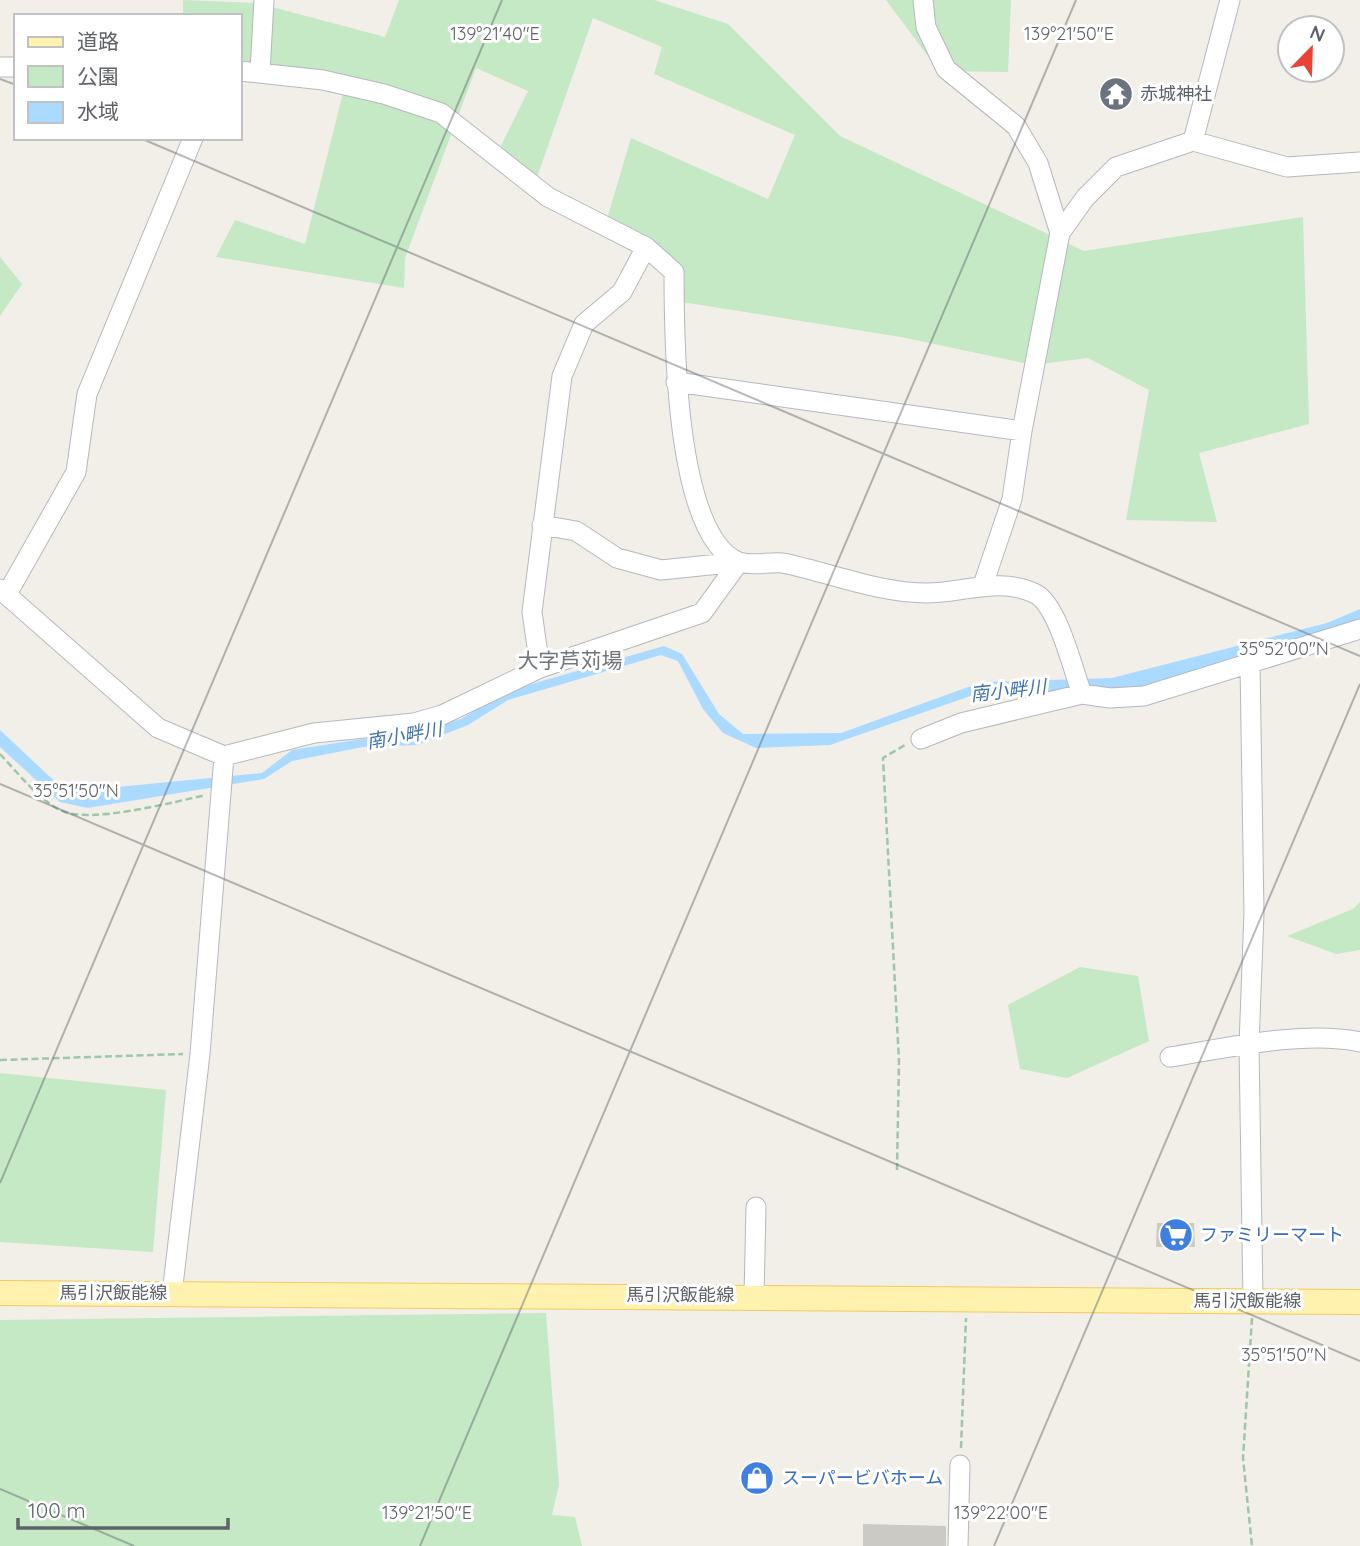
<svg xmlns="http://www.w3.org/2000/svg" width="1360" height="1546" viewBox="0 0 1360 1546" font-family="Quicksand,'Noto Sans JP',sans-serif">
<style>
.green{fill:#c5e8c5}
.water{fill:#aadaff}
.building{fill:#cccac5}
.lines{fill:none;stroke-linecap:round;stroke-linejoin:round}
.minor-casing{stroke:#b5b8bc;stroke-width:21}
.major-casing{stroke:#f2c960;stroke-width:26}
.path{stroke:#9cc7a9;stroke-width:2.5;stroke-dasharray:7 3.5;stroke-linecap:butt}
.minor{stroke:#fff;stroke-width:19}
.major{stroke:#fff2af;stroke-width:24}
.ticks{fill:none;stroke:#5f6368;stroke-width:2;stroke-opacity:0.45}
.labels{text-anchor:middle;stroke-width:6;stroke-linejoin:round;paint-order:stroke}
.worship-label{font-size:18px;fill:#5b616d;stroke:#fff;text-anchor:start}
.shop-label{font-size:18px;fill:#366cbe;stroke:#fff;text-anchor:start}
.street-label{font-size:18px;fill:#5f6368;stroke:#fff}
.water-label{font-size:19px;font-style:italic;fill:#4174aa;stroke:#fff}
.quarter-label{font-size:21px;fill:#70757a;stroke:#fff}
.ticks-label{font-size:18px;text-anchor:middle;fill:#5f6368;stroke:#fff;stroke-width:6;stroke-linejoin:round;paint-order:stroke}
</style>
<rect width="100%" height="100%" fill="#f1efe8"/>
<path class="green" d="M183,0L257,3L385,37L399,0H654L728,24L840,136L1084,251L1303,217L1309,424L1199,453L1217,522L1126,520L1149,390L1088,358L1033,365L901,337L682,302L678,268L607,219L631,138L768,199L795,135L654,74L662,47L593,18L536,180L499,150L528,91L476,68L405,258L404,288L216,257L235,220L305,244L346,81L240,68V16H183Z
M886,0H1011L1008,72L939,71Z
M0,257L22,284L0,316Z
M1360,902V950L1336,954L1287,936L1353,909Z
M1080,967L1138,976L1149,1041L1067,1078L1020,1069L1008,1005Z
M0,1073L166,1090L153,1252L0,1242Z
M546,1313L559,1485L552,1515L575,1517L582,1546H0V1320Z"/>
<path class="water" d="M1360,609V622L1125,691L979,693L830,745L756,748L723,733L703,709L678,661L661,655L508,700L468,725L417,745L363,747L292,761L264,779L88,808L60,802L0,747V730L66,792L262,773L292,750L413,731L461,719L507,691L664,646L682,654L719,714L743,734L841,733L982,682L1112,678L1327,623Z"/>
<path class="building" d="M1157,1223H1194L1195,1247H1156Z
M863,1524L946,1526V1546H863Z"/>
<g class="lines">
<g class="minor-casing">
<path id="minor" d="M923,0L926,27L946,69L1016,126L1038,163L1060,233L1022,431L1012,499L983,585
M0,67H16
M240,71L323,80L384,94L441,113L548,197L646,247L674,272C674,331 674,537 739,562C751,566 769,562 782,563C790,564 799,567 808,569C846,579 887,593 927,593C963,593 1000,576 1036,594C1058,606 1073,670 1082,694L1110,698L1144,696L1360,629
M260,72L264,0
M1193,141L1230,0
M1060,233L1085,198L1116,167L1193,141L1287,167L1360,162
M676,382L1022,431
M542,525L576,531L617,558L661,570L739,562
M0,589L158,728L224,756L314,733L414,723L442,715L540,668L702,613L739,562
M7,594L76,472L87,394L193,138
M1250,664L1254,913L1249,1045L1253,1301
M540,668L532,612L562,376L584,324L622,292L646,247
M921,739L961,723L1082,694
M1170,1057C1228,1048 1303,1030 1360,1042
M172,1294L200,1054L224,756
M754,1296L756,1207
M958,1546L960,1465"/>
</g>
<g class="major-casing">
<path id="major" d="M0,1293L1360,1302"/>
</g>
<path class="path" d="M0,754C18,773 37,798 60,810C87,825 173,802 206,795
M0,1060L183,1054
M897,1170L899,1061L883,758L905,745
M1252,1318L1243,1458L1252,1546
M961,1448L966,1318"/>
<use href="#minor" class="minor"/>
<use href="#major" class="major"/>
</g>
<path class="ticks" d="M0,79L16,85M140,138L1360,656M0,784L1360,1361M0,1183L502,0M0,1489L134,1546M420,1546L1076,0M994,1546L1360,684"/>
<defs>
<g id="temple-disc" transform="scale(1.75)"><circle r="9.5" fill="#6b7280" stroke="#fff"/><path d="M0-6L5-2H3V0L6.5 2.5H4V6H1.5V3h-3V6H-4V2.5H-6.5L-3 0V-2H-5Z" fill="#fff"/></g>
<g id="supermarket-disc" transform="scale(1.75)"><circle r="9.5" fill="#3f7fe0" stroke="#fff"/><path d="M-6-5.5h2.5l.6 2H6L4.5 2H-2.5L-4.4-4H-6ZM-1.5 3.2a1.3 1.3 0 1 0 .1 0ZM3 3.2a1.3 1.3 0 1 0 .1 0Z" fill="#fff"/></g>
<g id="shop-disc" transform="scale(1.75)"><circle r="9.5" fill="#3f7fe0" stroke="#fff"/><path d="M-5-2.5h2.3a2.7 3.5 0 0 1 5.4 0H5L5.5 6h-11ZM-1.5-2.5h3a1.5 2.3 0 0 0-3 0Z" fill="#fff"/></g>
</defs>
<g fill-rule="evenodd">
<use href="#temple-disc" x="1116" y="94"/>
<use href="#supermarket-disc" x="1176" y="1235"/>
<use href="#shop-disc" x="757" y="1478"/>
</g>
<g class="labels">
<g class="worship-label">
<text x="1140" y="100">赤城神社</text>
</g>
<g class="shop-label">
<text x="1200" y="1241">ファミリーマート</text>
<text x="782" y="1484">スーパービバホーム</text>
</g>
<g class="street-label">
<text x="113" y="1299">馬引沢飯能線</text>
<text x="680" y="1301">馬引沢飯能線</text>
<text x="1247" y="1307">馬引沢飯能線</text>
</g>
<g class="water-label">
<text transform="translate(1008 690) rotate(-6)" y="7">南小畔川</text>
<text transform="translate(404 735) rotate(-10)" y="7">南小畔川</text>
</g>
<g class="quarter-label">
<text x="570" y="668">大字芦苅場</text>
</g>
</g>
<g class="ticks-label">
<text x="495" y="40">139°21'40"E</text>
<text x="1069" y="40">139°21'50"E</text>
<text x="1284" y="655">35°52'00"N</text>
<text x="76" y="797">35°51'50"N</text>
<text x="1284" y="1361">35°51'50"N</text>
<text x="427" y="1519">139°21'50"E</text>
<text x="1001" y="1519">139°22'00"E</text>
</g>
<rect x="14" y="14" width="228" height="126" fill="#ffffff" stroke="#bfc1c3" stroke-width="2"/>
<rect x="28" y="37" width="35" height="10" fill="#fff2af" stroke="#bfc1c3" stroke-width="2"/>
<text x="77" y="49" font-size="21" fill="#5f6368">道路</text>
<rect x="28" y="66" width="35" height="21" fill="#c5e8c5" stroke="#bfc1c3" stroke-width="2"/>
<text x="77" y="84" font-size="21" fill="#5f6368">公園</text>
<rect x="28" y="102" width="35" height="21" fill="#aadaff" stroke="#bfc1c3" stroke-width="2"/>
<text x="77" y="119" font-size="21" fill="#5f6368">水域</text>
<g transform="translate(1311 49) rotate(23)"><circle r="33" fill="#ffffff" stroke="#bfc1c3" stroke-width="2"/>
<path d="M0-5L12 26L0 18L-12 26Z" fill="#ea4335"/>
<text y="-10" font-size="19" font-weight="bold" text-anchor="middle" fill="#5f6368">N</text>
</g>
<path d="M18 1518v10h210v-10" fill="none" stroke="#5f6368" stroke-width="3.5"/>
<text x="28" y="1518" font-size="21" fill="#5f6368" stroke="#ffffff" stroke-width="5" paint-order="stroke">100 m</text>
</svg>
